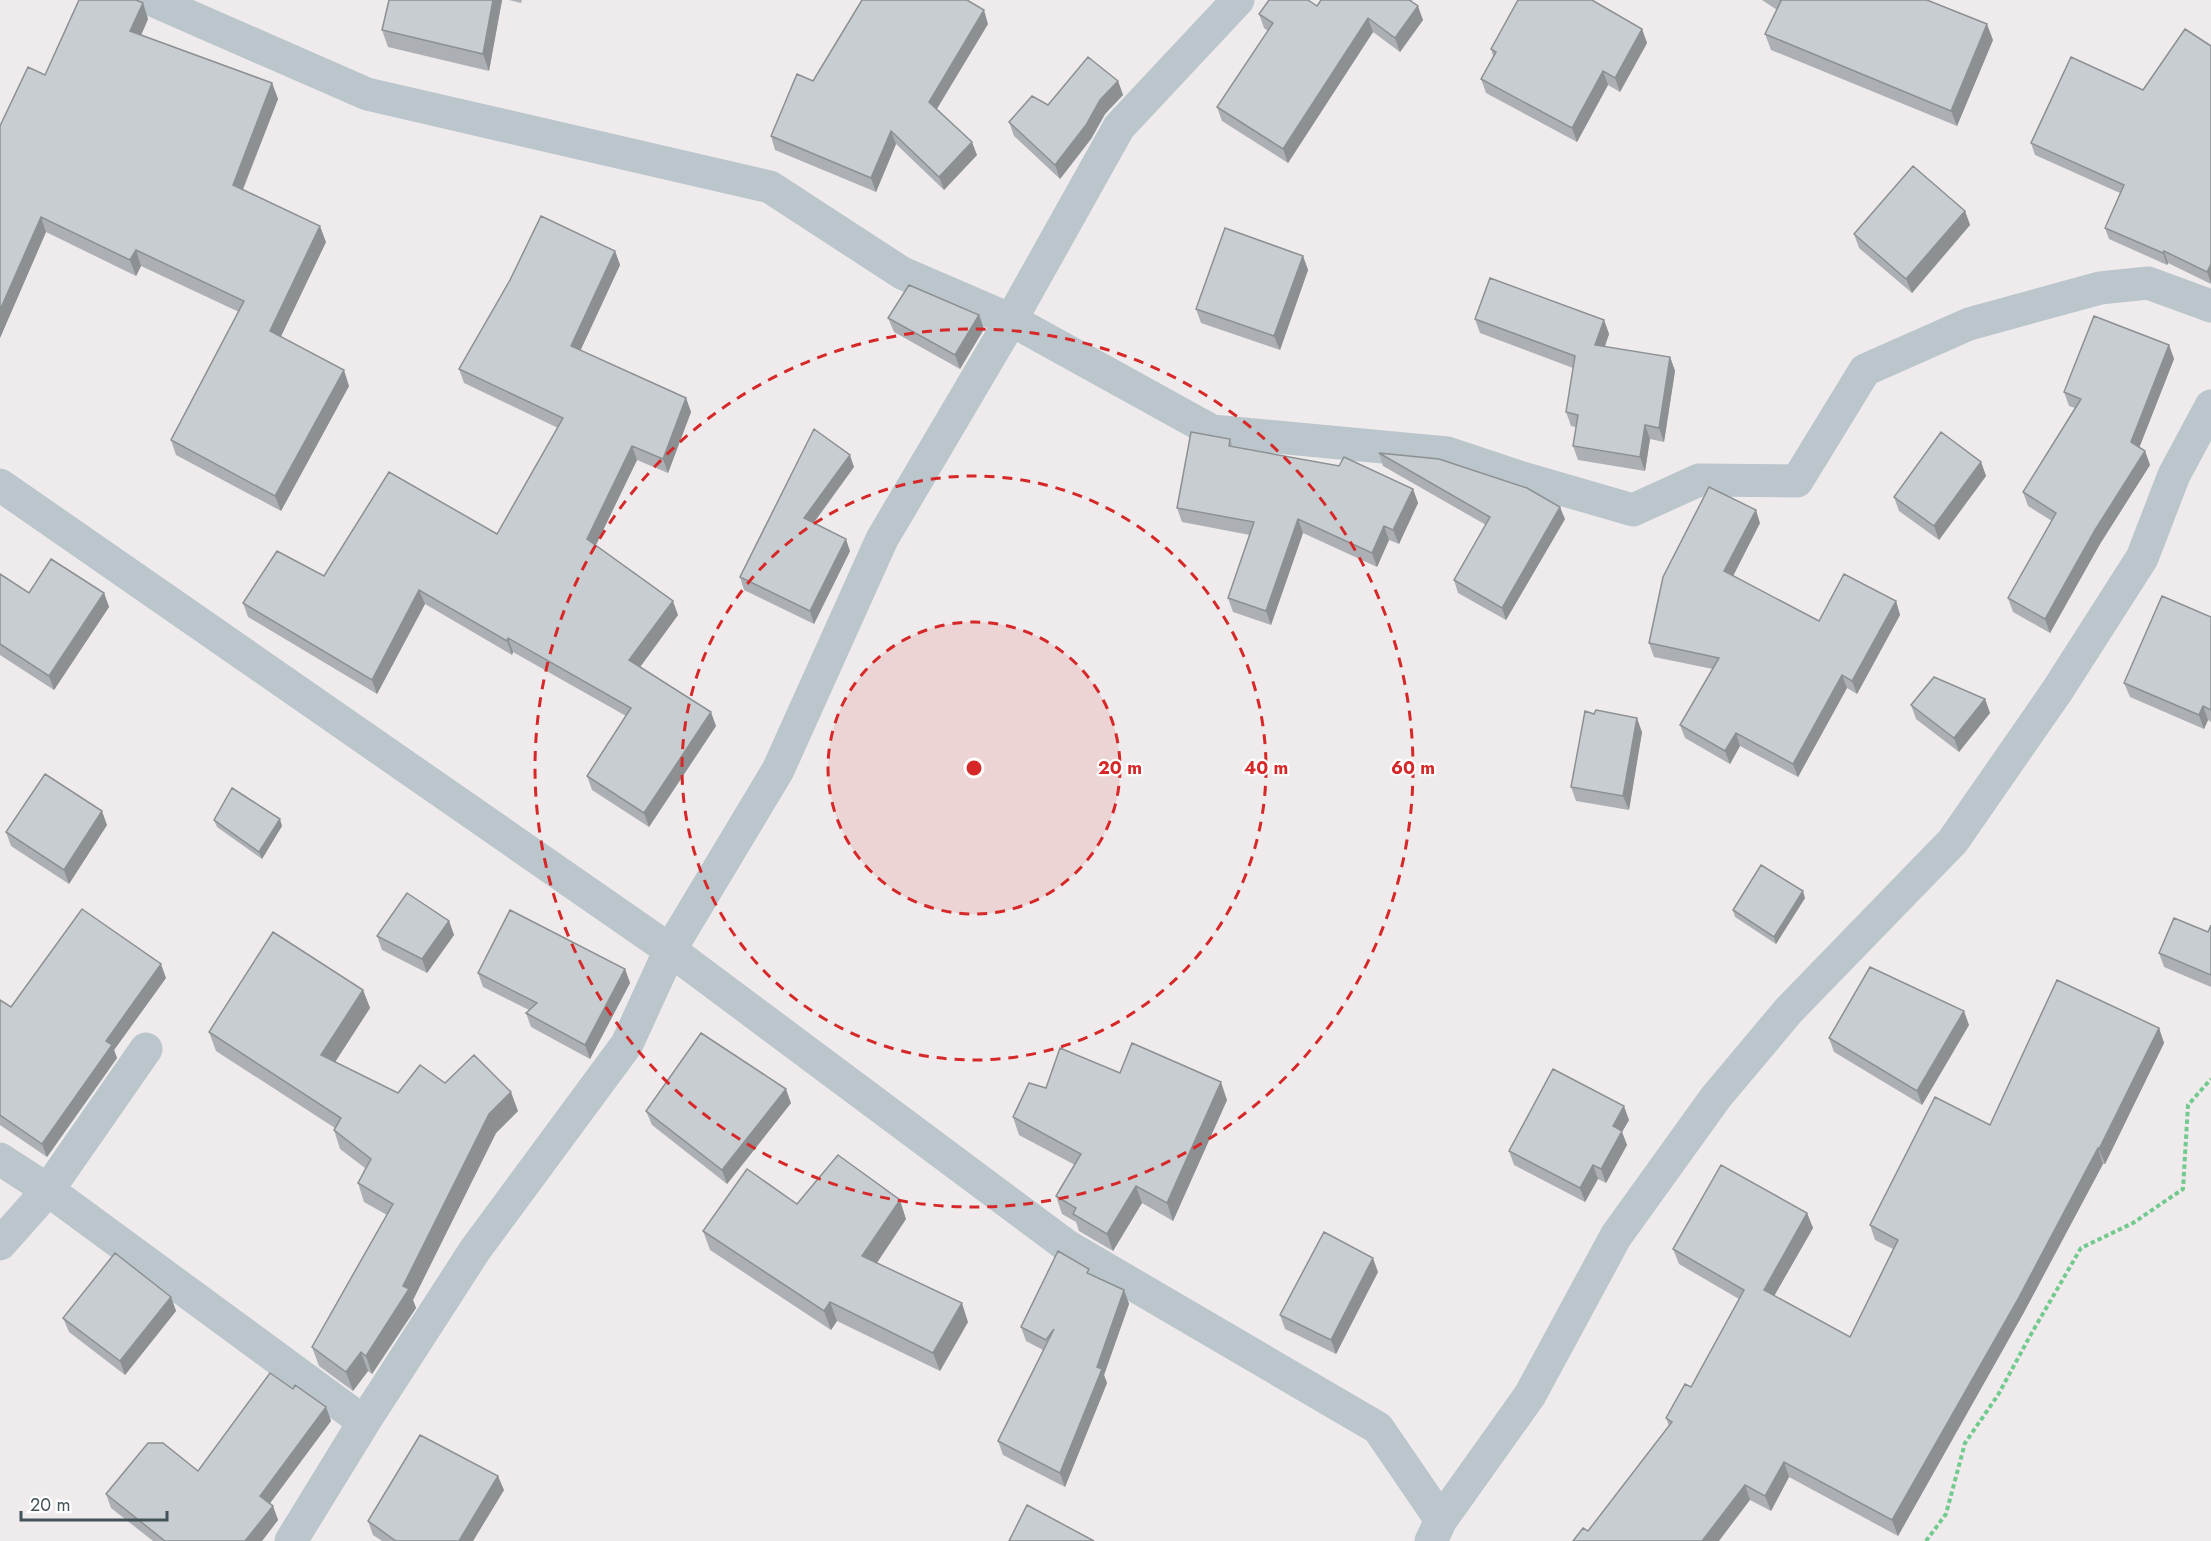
<svg xmlns="http://www.w3.org/2000/svg" width="2211" height="1541" viewBox="0 0 2211 1541" font-family="Jost,sans-serif">
<style>
.lines{fill:none;stroke-linecap:round;stroke-linejoin:round}
.path{stroke:#72ca8e;stroke-width:4;stroke-dasharray:4.5 3;stroke-linecap:butt}
.street{stroke:#bac6cb;stroke-width:33}
.wall{fill:#acb0b4}
.shaded-wall{fill:#8c9092}
.building{fill:#c8cdd1;stroke:#8c9092;stroke-width:1.5}
.ring{fill:none;stroke:#d62828;stroke-width:3;stroke-dasharray:10 8}
.centre{fill:#d62828;stroke:#fff;stroke-width:3}
.ring-label{font-size:18px;text-anchor:middle;font-weight:bold;fill:#d62828;stroke:#fff;stroke-width:4.5;stroke-linejoin:round;paint-order:stroke}
</style>
<rect width="100%" height="100%" fill="#efebec"/>
<g class="lines">
<path class="path" d="M1926,1541L1946,1514L1965,1443L1998,1395L2030,1336L2081,1248L2133,1223L2183,1189L2188,1105L2211,1079"/>
<path class="street" d="M152,0L367,94L770,187L902,273L1011,320L1212,431L1447,453L1516,476L1633,510L1699,480L1797,481L1865,370L1969,324L2100,288L2148,283L2211,306
M0,485L670,950L1067,1246L1378,1428L1441,1520L1431,1541
M0,1159L48,1190L364,1422
M0,1244L48,1190L146,1049
M1441,1520L1530,1395L1616,1236L1716,1097L1789,1010L1953,841L2057,691L2142,558L2174,475L2211,406
M291,1541L364,1422L475,1250L627,1044L670,950L778,770L882,539L1011,320L1119,127L1238,0"/>
</g>
<path class="wall" d="M389,0H502L489,71L388,47L382,30Z
M509,0H522L521,3Z
M1321,0H1413L1411,1L1423,20L1400,52L1373,32L1288,163L1222,121L1217,107L1268,31L1264,28L1259,14L1317,6Z
M1517,0H1592L1642,29L1647,43L1620,92L1608,85L1577,142L1486,93L1481,79L1493,56L1491,49L1518,2Z
M1762,0H1927L1993,40L1957,126L1771,50L1765,34L1777,10Z
M143,3L148,19L141,35L272,83L278,99L243,190L326,242L280,337L349,386L281,511L176,455L171,440L239,312L141,266L136,276L46,232L0,338L45,75Z
M988,24L937,109L977,155L944,190L896,144L876,192L775,150L771,136L813,81Z
M2211,46V284L2168,263L2167,265L2109,239L2105,228L2120,193L2035,155L2031,143L2143,90Z
M1118,81L1123,95L1105,114L1091,139L1060,179L1014,136L1009,122L1048,105Z
M1965,211L1970,225L1912,293L1859,248L1854,234Z
M615,251L620,265L580,351L686,398L691,412L668,473L637,460L596,545L678,615L640,667L716,726L649,827L592,790L587,776L626,716L513,652L512,655L425,604L377,694L248,617L243,603L324,576L497,534L558,428L464,383L459,369Z
M1303,256L1308,270L1280,350L1201,323L1196,309Z
M979,315L984,329L960,369L894,332L888,318Z
M1475,319L1604,320L1609,334L1605,347L1670,357L1675,371L1664,442L1650,439L1645,471L1578,460L1573,446L1576,427L1571,426L1566,412L1573,368L1480,333Z
M2169,345L2174,359L2139,448L2145,451L2150,465L2100,544L2050,633L2013,612L2008,598L2052,521L2028,506L2023,492L2075,408L2069,406L2064,392Z
M1230,439L1233,447L1413,489L1418,503L1399,544L1389,540L1377,567L1303,533L1271,625L1233,612L1228,598L1250,535L1182,522L1177,508Z
M1379,453L1565,519L1506,620L1458,593L1454,580L1486,525L1383,466Z
M1981,462L1986,476L1939,540L1899,511L1894,497Z
M854,467L814,523L850,551L814,624L744,590L740,577Z
M1760,523L1733,576L1819,621L1896,601L1900,615L1857,694L1847,688L1798,777L1740,746L1730,764L1685,738L1680,725L1713,669L1654,657L1649,643Z
M0,574L29,593H104L109,607L54,690L0,655Z
M2211,617V722L2208,720L2204,729L2130,697L2124,683Z
M1985,699L1990,713L1959,752L1916,719L1911,705Z
M1642,732L1629,810L1576,801L1571,787Z
M214,820L282,826L262,859L217,827Z
M107,825L69,884L11,846L6,832Z
M1805,898L1776,944L1735,917L1733,910Z
M449,921L454,935L427,973L382,950L377,936Z
M2211,925V987L2164,967L2159,953L2208,932Z
M625,969L630,983L590,1059L531,1027L526,1013L529,1010L483,987L478,973Z
M166,978L114,1050L117,1058L47,1157L0,1125V1000L11,1007Z
M363,990L370,1008L335,1062L398,1093L445,1083L518,1111L496,1133L413,1300L416,1308L372,1374L368,1371L353,1391L319,1366L312,1347L387,1215L364,1202L358,1183L365,1168L340,1149L334,1130L335,1128L216,1051L209,1032Z
M1969,1025L1922,1105L1834,1052L1829,1038Z
M2159,1028L2164,1043L2105,1164H2103L2023,1314L1898,1536L1789,1477L1771,1511L1750,1500L1588,1531L1669,1426L1666,1418L1691,1387L1739,1299L1679,1264L1673,1249L1807,1213L1813,1228L1774,1296L1850,1337L1893,1249L1875,1240L1870,1225L1990,1125Z
M1120,1073L1227,1100L1173,1221L1142,1203L1113,1251L1079,1231L1076,1222L1062,1214L1056,1196L1075,1165L1019,1135L1013,1117L1046,1088Z
M791,1103L727,1184L652,1125L646,1111Z
M1629,1120L1622,1132L1627,1145L1606,1183L1598,1179L1585,1202L1514,1165L1509,1151Z
M797,1204L906,1219L876,1263L968,1322L940,1371L837,1321L831,1330L710,1250L703,1231Z
M1378,1272L1336,1354L1285,1329L1280,1315Z
M1091,1274L1124,1290L1129,1304L1104,1375L1107,1383L1065,1487L1003,1455L998,1441L1043,1350L1026,1341L1021,1327Z
M171,1297L176,1311L125,1375L69,1332L63,1318Z
M293,1389L326,1407L331,1421L270,1503L273,1506L278,1520L262,1541H153L111,1508L106,1494L198,1471Z
M504,1490L473,1541H382L373,1535L368,1521Z"/>
<path class="shaded-wall" d="M493,0H502L489,71L483,54Z
M143,3L148,19L136,47L130,31Z
M1418,6L1423,20L1400,52L1395,38Z
M984,10L988,24L933,115L929,102Z
M1368,18L1373,32L1288,163L1283,149Z
M1987,24L1993,40L1957,126L1951,111Z
M1642,29L1647,43L1620,92L1615,78Z
M1603,71L1608,85L1577,142L1572,128Z
M1118,81L1123,95L1105,114L1091,139L1060,179L1055,165L1100,100Z
M272,83L278,99L238,201L233,185Z
M891,131L896,144L876,192L871,178Z
M972,142L977,155L944,190L939,177Z
M1965,211L1970,225L1912,293L1906,279Z
M41,217L46,232L0,338V310Z
M320,226L326,242L276,347L270,331Z
M136,250L141,266L136,276L130,260Z
M615,251L620,265L576,360L571,346Z
M2164,251L2168,263L2167,265L2163,253Z
M1303,256L1308,270L1280,350L1274,336Z
M2211,264V283L2207,272Z
M979,315L984,329L960,369L955,355Z
M1604,320L1609,334L1600,359L1595,345Z
M2169,345L2174,359L2136,456L2131,442Z
M1670,357L1675,371L1664,442L1659,428Z
M344,370L349,386L281,511L275,496Z
M686,398L691,412L668,473L663,459Z
M1645,425L1650,439L1645,471L1640,457Z
M632,446L637,460L592,553L587,539Z
M2145,451L2150,465L2100,544L2050,633L2045,619L2095,530Z
M850,455L854,467L808,530L804,518Z
M1981,462L1986,476L1939,540L1934,526Z
M1413,489L1418,503L1399,544L1393,530Z
M1560,507L1565,519L1506,620L1502,608Z
M1756,510L1760,523L1729,584L1724,571Z
M1298,519L1303,533L1271,625L1266,611Z
M1384,526L1389,540L1377,567L1372,553Z
M846,539L850,551L814,624L810,611Z
M419,590L425,604L377,694L372,680Z
M104,593L109,607L54,690L49,676Z
M673,601L678,615L635,674L629,660Z
M1896,601L1900,615L1857,694L1852,681Z
M508,638L513,652L512,655L507,641Z
M1842,675L1847,688L1798,777L1793,764Z
M1985,699L1990,713L1959,752L1954,738Z
M2203,706L2208,720L2204,729L2199,715Z
M711,712L716,726L649,827L644,813Z
M1637,718L1642,732L1629,810L1623,796Z
M1736,733L1740,746L1730,764L1725,751Z
M102,811L107,825L69,884L64,870Z
M280,819L282,826L262,859L259,852Z
M1803,891L1805,898L1776,944L1774,937Z
M449,921L454,935L427,973L422,959Z
M161,964L166,978L114,1050L117,1058L47,1157L42,1144L106,1041Z
M625,969L630,983L590,1059L585,1045Z
M363,990L370,1008L328,1073L321,1055Z
M1964,1011L1969,1025L1922,1105L1917,1091Z
M2159,1028L2164,1043L2105,1164L2099,1149Z
M1221,1082L1227,1100L1173,1221L1167,1203Z
M786,1089L791,1103L727,1184L722,1170Z
M511,1092L518,1111L496,1133L413,1300L416,1308L372,1374L366,1356L403,1286L489,1114Z
M1624,1106L1629,1120L1622,1132L1627,1145L1606,1183L1601,1169L1613,1126Z
M2098,1148L2103,1164L2023,1314L1898,1536L1892,1520Z
M1593,1165L1598,1179L1585,1202L1580,1188Z
M1136,1186L1142,1203L1113,1251L1107,1234Z
M900,1200L906,1219L869,1275L862,1256Z
M1807,1213L1813,1228L1769,1305L1764,1290Z
M1373,1258L1378,1272L1336,1354L1331,1340Z
M1124,1290L1129,1304L1104,1375L1107,1383L1065,1487L1060,1473Z
M171,1297L176,1311L125,1375L120,1361Z
M830,1302L837,1321L831,1330L824,1311Z
M962,1303L968,1322L940,1371L933,1353Z
M361,1352L368,1371L353,1391L346,1372Z
M326,1407L331,1421L265,1510L260,1496Z
M1784,1462L1789,1477L1771,1511L1765,1496Z
M498,1476L504,1490L473,1541H459Z
M1745,1485L1750,1500L1719,1541H1702Z
M273,1506L278,1520L262,1541H245Z"/>
<path class="building" d="M79,0H136L143,3L130,31L272,83L233,185L320,226L270,331L344,370L275,496L171,440L244,301L136,250L130,260L41,217L0,310V126L28,67L45,75Z
M389,0H493L483,54L382,30Z
M862,0H967L984,10L929,102L972,142L939,177L891,131L871,178L771,136L797,74L813,81Z
M1269,0H1308L1317,6L1321,0H1409L1418,6L1395,38L1368,18L1283,149L1217,107L1273,23L1259,14Z
M1518,0H1592L1642,29L1615,78L1603,71L1572,128L1481,79L1496,52L1491,49Z
M1780,0H1927L1987,24L1951,111L1765,34L1781,1Z
M2185,29L2211,46V264L2207,272L2164,251L2163,253L2105,228L2124,185L2031,143L2071,57L2143,90Z
M1088,57L1118,81L1100,100L1086,125L1055,165L1009,122L1032,96L1048,105Z
M1913,166L1965,211L1906,279L1854,234Z
M541,216L615,251L571,346L686,398L663,459L632,446L587,539L673,601L629,660L711,712L644,813L587,776L631,708L508,638L507,641L419,590L372,680L243,603L277,551L324,576L389,472L497,534L563,418L459,369L510,280Z
M1225,228L1303,256L1274,336L1196,309Z
M1490,278L1604,320L1595,345L1670,357L1659,428L1645,425L1640,457L1573,446L1578,415L1566,412L1575,356L1475,319Z
M909,285L979,315L955,355L888,318Z
M2094,316L2169,345L2131,442L2145,451L2095,530L2045,619L2008,598L2056,513L2023,492L2081,399L2064,392Z
M814,429L850,455L804,518L846,539L810,611L740,577Z
M1191,432L1230,439L1229,446L1339,466L1344,457L1413,489L1393,530L1384,526L1372,553L1298,519L1266,611L1228,598L1254,522L1177,508Z
M1941,432L1981,462L1934,526L1894,497Z
M1379,453L1439,459L1527,488L1560,507L1502,608L1454,580L1490,517Z
M1709,487L1756,510L1724,571L1819,621L1844,574L1896,601L1852,681L1842,675L1793,764L1736,733L1725,751L1680,725L1719,658L1649,643L1663,577Z
M51,559L104,593L49,676L0,644V574L29,593Z
M2162,596L2211,617V710L2203,706L2199,715L2124,683Z
M1934,677L1985,699L1954,738L1911,705Z
M1596,710L1637,718L1623,796L1571,787L1585,711L1594,714Z
M45,774L102,811L64,870L6,832Z
M232,788L280,819L259,852L214,820Z
M1761,865L1803,891L1774,937L1733,910Z
M407,893L449,921L422,959L377,936Z
M82,909L161,964L106,1041L112,1045L42,1144L0,1115V1000L11,1007Z
M510,910L625,969L585,1045L526,1013L537,1003L478,973Z
M2174,918L2208,932L2211,925V975L2159,953Z
M273,932L363,990L321,1055L398,1093L420,1065L445,1083L474,1055L511,1092L489,1114L403,1286L409,1289L366,1356L361,1352L346,1372L312,1347L393,1204L358,1183L371,1159L334,1130L341,1118L209,1032Z
M1870,967L1964,1011L1917,1091L1829,1038Z
M2057,980L2159,1028L2099,1149L2098,1148L2018,1299L1892,1520L1784,1462L1765,1496L1745,1485L1702,1541H1573L1583,1528L1588,1531L1672,1422L1666,1418L1685,1384L1691,1387L1744,1290L1673,1249L1721,1165L1807,1213L1764,1290L1850,1337L1898,1240L1870,1225L1935,1097L1990,1125Z
M701,1033L786,1089L722,1170L646,1111Z
M1132,1043L1221,1082L1167,1203L1136,1186L1107,1234L1073,1214L1076,1208L1056,1196L1081,1154L1013,1117L1029,1083L1046,1088L1060,1048L1120,1073Z
M1553,1069L1624,1106L1613,1126L1622,1131L1601,1169L1593,1165L1580,1188L1509,1151Z
M838,1155L900,1200L862,1256L962,1303L933,1353L830,1302L824,1311L703,1231L747,1169L797,1204Z
M1324,1232L1373,1258L1331,1340L1280,1315Z
M1058,1251L1089,1269L1087,1273L1124,1290L1097,1367L1102,1369L1060,1473L998,1441L1054,1329L1046,1340L1021,1327Z
M115,1253L171,1297L120,1361L63,1318Z
M270,1373L293,1389L295,1385L326,1407L260,1496L273,1506L245,1541H165L106,1494L148,1443H163L198,1471Z
M420,1435L498,1476L459,1541H396L368,1521Z
M1027,1505L1094,1541H1009Z"/>
<circle cx="974" cy="768" r="146" fill="#d62828" fill-opacity=".12"/>
<g class="ring">
<circle cx="974" cy="768" r="146"/>
<circle cx="974" cy="768" r="292"/>
<circle cx="974" cy="768" r="439"/>
</g>
<circle cx="974" cy="768" r="9" class="centre"/>
<g class="ring-label">
<text x="1120" y="774">20 m</text>
<text x="1266" y="774">40 m</text>
<text x="1413" y="774">60 m</text>
</g>
<path d="M21 1511v9h146v-9" fill="none" stroke="#445359" stroke-width="3"/>
<text x="30" y="1511" font-size="18" fill="#445359" stroke="#ffffff" stroke-width="4.5" paint-order="stroke">20 m</text>
</svg>
